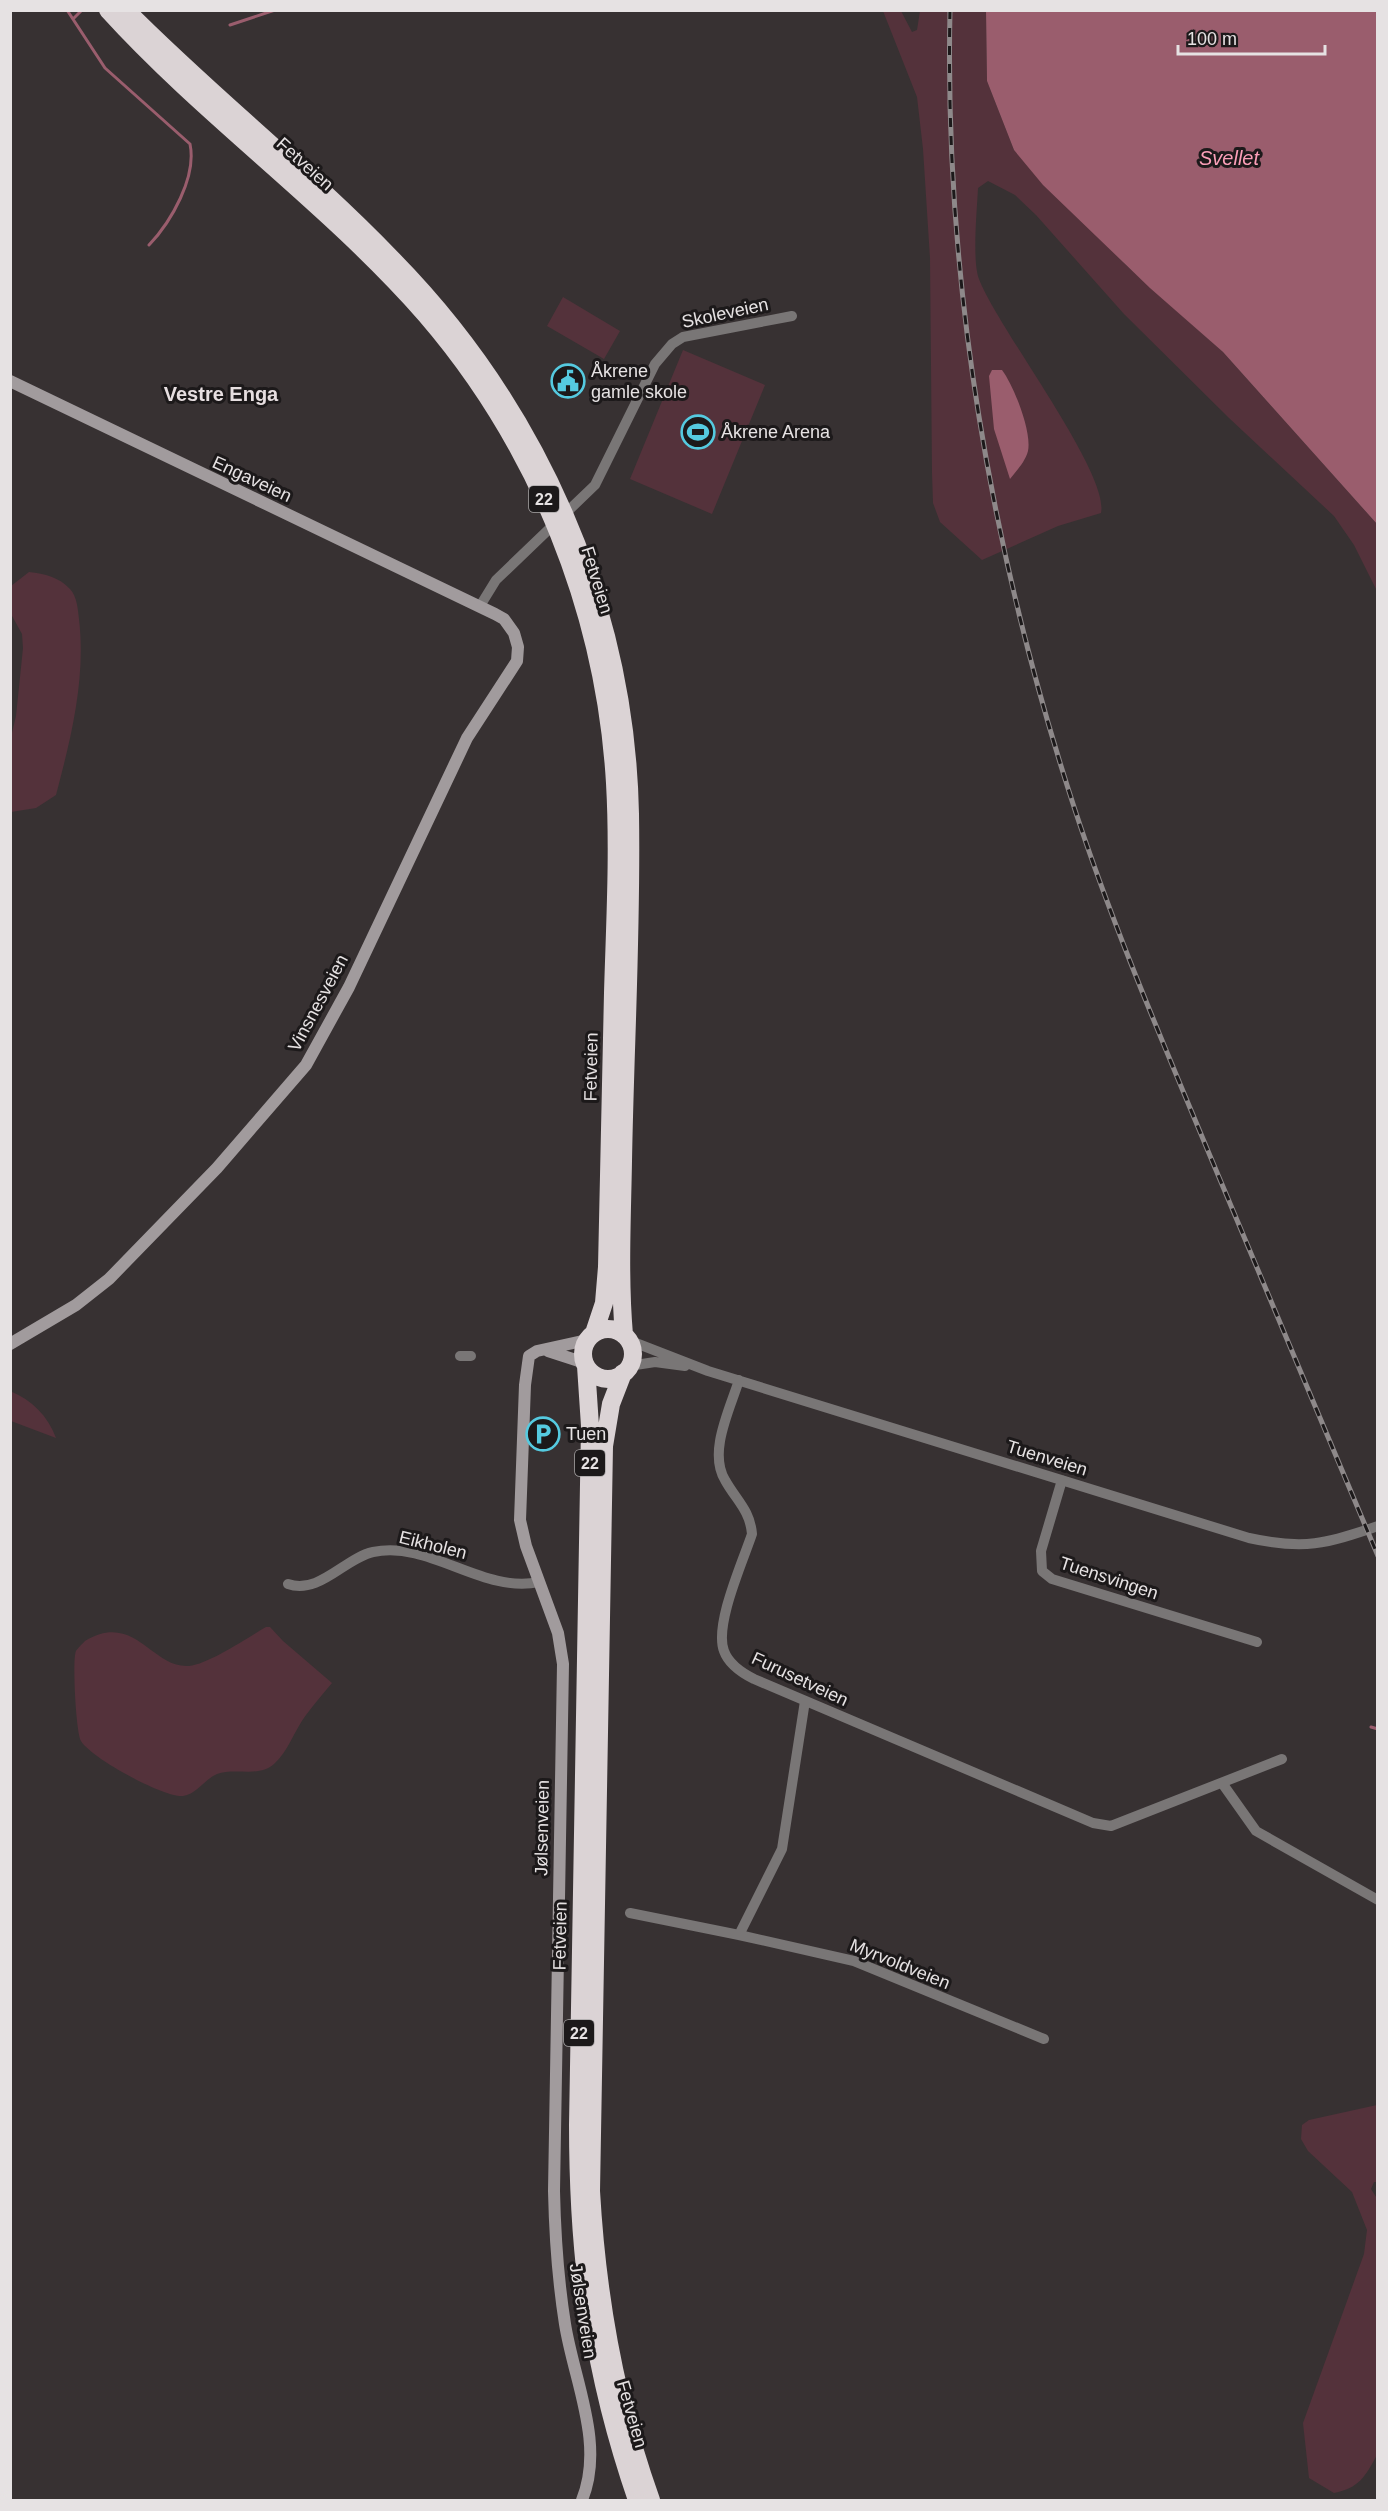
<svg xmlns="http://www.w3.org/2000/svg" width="1388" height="2511" viewBox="0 0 1388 2511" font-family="Helvetica,sans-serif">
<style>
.green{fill:#54323b}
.water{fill:#9a5d6d}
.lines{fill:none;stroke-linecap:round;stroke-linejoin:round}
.stream{stroke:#9a5d6d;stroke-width:3}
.street{stroke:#797676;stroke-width:10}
.secondary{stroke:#a19b9d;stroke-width:12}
.highway{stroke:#dbd3d5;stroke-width:18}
.rail-casing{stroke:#8e898a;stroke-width:5}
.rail{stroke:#1c191a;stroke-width:3;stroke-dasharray:9;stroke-linecap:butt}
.labels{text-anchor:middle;stroke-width:6;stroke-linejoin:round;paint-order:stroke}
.shield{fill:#1c191a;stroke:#a9a6a7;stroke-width:1.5}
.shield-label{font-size:16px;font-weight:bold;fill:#e6e2e3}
.street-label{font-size:18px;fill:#e6e2e3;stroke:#1c191a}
.poi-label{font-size:18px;fill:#e6e2e3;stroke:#1c191a;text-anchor:start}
.water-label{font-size:20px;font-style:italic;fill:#fb9fb8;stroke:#1c191a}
.neighbourhood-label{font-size:20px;font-weight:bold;fill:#e6dee0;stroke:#1c191a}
</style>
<rect width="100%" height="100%" fill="#373132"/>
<path class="green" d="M883,11H901L912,32L917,30L920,11H986L987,81L1014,150L1128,267L1223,352L1377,524V591L1354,545L1334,516L1229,418L1124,314L1036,215L1015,195L988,181L978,188C977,210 972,261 979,279C997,327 1110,473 1101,513L1058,526L982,560L940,522L933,503L932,473L930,258L923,149L917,97Z
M563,297L620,331L604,359L547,326Z
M683,350L765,385L712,514L630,479Z
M29,572C45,574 59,577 70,589C77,596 78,610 79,619C86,679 71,738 56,795L36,808L11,812V737L16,716L23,648L22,634L11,614V586Z
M10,1391C32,1400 48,1416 56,1438L11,1421Z
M266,1627H270L283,1641L332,1683C323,1694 314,1704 306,1715C295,1729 288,1752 274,1764C259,1778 235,1767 217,1774C205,1779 197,1794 183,1796C164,1798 91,1758 81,1741C76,1733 72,1659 76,1651C77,1649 83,1643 85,1641C135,1611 152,1669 189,1666C209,1664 247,1638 266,1627Z
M1377,2105V2182H1374L1371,2189L1378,2200L1377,2455C1365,2477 1359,2488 1334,2493L1309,2478L1303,2423L1364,2254L1367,2230L1352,2192L1308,2151L1301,2139L1302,2125L1309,2120Z"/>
<path class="water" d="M986,11H1377V524L1223,352L1150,288L1043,185L1014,150L987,81Z
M992,370H1002C1014,386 1032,432 1028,451C1025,462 1017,470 1010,479L994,429L989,376Z"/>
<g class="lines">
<path class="stream" d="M67,10L105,68L190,144C197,177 171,222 149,245
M73,19L82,10
M230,25L275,10
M1371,1727L1378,1729"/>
<path class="street" d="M480,606L496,580L595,485L655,364L672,344L683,337L792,316
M628,1340L708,1371L1249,1538C1304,1550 1326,1544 1378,1526
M460,1356H471
M629,1366L655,1362L685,1366
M739,1380C730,1409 708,1452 725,1480C736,1500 750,1510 752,1534C743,1561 714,1625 724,1651C729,1665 742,1673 754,1679L1093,1823L1111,1826L1282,1759
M1062,1480L1041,1551L1042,1571L1052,1579L1257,1642
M288,1584C319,1595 345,1558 373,1552C430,1540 482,1594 539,1582
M1222,1783L1256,1831L1378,1900
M630,1913L739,1935L782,1849L805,1701
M739,1935L854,1961L1044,2039"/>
<path class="secondary" d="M10,381L495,614L504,619L514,633L518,647L517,661L467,738L349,987L306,1065L217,1168L109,1279L76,1305L10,1344
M548,1351L585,1363
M582,2500C605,2444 574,2381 565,2324C558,2280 555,2236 554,2191L563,1664L558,1633L526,1546L520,1520L525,1385L529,1356L537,1351L587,1340"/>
<path class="highway" d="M108,10C207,119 329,204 426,315C538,445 605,612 615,783C619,853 615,923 613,993C611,1084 609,1176 607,1267L604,1303L594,1333
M126,10C211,96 307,171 391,258C537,406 626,605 630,814C632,929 625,1046 623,1161C622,1219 619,1277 624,1335
M583 1354a25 25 0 1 1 50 0a25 25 0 1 1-50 0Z
M586,1366L590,1426L578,2125C578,2260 593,2373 637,2500
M623,1373L611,1404L604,1446L591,2191C597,2297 615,2400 651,2500"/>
<g class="rail-casing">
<path id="rail" d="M950,10C944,281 991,553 1075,810C1113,926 1161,1038 1208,1151C1265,1286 1321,1421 1378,1556"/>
</g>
<use href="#rail" class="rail"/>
</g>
<defs>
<g id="civic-ring" transform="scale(1.725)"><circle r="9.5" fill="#1c191a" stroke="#55cae0" stroke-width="1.5"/><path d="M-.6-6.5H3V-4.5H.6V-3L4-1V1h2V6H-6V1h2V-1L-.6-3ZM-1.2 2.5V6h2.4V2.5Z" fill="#55cae0"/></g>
<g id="stadium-ring" transform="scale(1.725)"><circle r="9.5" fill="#1c191a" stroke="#55cae0" stroke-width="1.5"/><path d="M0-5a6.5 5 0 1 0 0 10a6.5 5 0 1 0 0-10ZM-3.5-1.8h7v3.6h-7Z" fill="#55cae0"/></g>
<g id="parking-ring" transform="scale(1.725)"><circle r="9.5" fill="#1c191a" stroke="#55cae0" stroke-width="1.5"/><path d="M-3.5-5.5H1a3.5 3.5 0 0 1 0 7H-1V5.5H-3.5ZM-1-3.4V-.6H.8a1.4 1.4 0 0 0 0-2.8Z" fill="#55cae0"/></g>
</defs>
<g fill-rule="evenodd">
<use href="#civic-ring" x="568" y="381"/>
<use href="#stadium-ring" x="698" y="432"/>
<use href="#parking-ring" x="543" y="1434"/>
</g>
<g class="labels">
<g class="shield">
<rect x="529" y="486" width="30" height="26" rx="4.5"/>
<rect x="575" y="1450" width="30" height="26" rx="4.5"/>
<rect x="564" y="2020" width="30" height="26" rx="4.5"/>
</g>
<g class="shield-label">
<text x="544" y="505">22</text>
<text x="590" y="1469">22</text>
<text x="579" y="2039">22</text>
</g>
<g class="street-label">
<text transform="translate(305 164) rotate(42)" y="6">Fetveien</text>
<text transform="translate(725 313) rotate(-12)" y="6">Skoleveien</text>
<text transform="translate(252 479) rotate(25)" y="6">Engaveien</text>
<text transform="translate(597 580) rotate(73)" y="6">Fetveien</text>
<text transform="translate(318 1003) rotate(-62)" y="6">Vinsnesveien</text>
<text transform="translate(591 1067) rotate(-89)" y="6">Fetveien</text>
<text transform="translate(1047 1458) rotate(17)" y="6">Tuenveien</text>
<text transform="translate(433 1545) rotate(14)" y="6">Eikholen</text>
<text transform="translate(1109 1578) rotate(18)" y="6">Tuensvingen</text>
<text transform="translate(800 1679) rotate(25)" y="6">Furusetveien</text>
<text transform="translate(542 1828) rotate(-89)" y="6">Jølsenveien</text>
<text transform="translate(560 1936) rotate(-89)" y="6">Fetveien</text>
<text transform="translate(900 1964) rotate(22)" y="6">Myrvoldveien</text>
<text transform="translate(583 2311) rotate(81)" y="6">Jølsenveien</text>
<text transform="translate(632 2414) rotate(74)" y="6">Fetveien</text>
</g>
<g class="poi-label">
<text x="591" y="377">Åkrene<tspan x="591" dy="21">gamle skole</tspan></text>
<text x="721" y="438">Åkrene Arena</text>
<text x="566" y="1440">Tuen</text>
</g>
<g class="water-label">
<text x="1229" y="165">Svellet</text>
</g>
<g class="neighbourhood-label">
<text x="221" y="401">Vestre Enga</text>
</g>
</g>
<rect width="1388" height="2511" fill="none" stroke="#e6e2e3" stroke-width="24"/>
<path d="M1178 45v9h147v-9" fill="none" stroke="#e6e2e3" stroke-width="3"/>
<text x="1187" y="45" font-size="18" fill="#e6e2e3" stroke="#1c191a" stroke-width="4.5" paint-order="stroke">100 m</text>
</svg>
